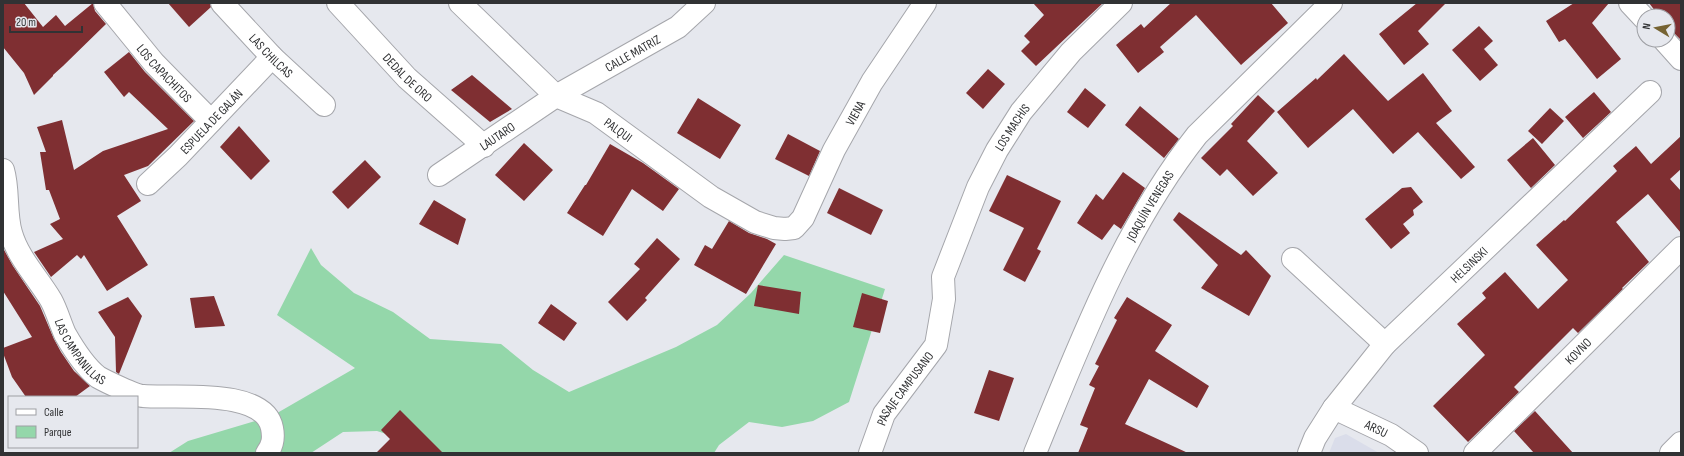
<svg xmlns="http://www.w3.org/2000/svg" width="1684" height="456" viewBox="0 0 1684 456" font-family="'Sofia Sans Condensed',sans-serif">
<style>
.built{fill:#daddea}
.green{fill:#94d7aa}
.building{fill:#7f2f32}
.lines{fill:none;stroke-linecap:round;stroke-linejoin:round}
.minor-casing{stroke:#a5a6ab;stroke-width:24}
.minor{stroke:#fff;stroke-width:22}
.labels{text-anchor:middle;stroke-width:4;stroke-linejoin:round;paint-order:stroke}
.street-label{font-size:13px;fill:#313234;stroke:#e6e8ee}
</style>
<rect width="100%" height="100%" fill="#e6e8ee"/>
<path class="built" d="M1346,434L1379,453H1329L1335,438Z"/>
<path class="green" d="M311,248L321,265L354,293L393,312L430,339L501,344L533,370L569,392L676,347L717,325L751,293L784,255L885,289L849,402L813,421L782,427L749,422L719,445L714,453H433L426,447L377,431L343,432L311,453H169L188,441L272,416L355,368L277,315Z"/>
<path class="building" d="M3,3H24L43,27L56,15L65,26L93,3L95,11L106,24L63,66L53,75V76L34,95L24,73L3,47Z
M168,3H210L211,7L189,27Z
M1033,3H1103L1036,66L1021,51L1030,42L1024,36L1044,15Z
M1171,3H1271L1288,23L1241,65L1196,15L1160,47L1164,52L1138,73L1116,45L1141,24L1144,28Z
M1417,3H1446L1418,31L1429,44L1404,65L1379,34Z
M1574,3H1609L1592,23L1621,59L1597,79L1565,39L1559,42L1546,21Z
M1649,3H1681V40L1668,27V16H1659Z
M1479,26L1493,41L1484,49L1498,65L1480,81L1452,50Z
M129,52L145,72L194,121L148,166L124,175L141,201L117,216L148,265L107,291L84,255L81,259L77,255L51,277L34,252L63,239L50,224L60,219L49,190H46L40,152H46L37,127L62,120L74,170L103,151L168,129L129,92L124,97L104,72Z
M1344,54L1388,101L1423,73L1452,111L1436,123L1475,167L1461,179L1418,132L1393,154L1353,109L1308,148L1277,112L1316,78L1317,80Z
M988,69L1005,84L983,109L966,93Z
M472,75L512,109L490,122L451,90Z
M1085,88L1106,105L1088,128L1067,112Z
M1594,92L1611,112L1583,138L1565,117Z
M1258,95L1275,111L1247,141L1278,173L1253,196L1227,169L1220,176L1201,158L1233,126L1231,124Z
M698,98L741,125L720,159L677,133Z
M1140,106L1179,139L1164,158L1125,125Z
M1550,108L1564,121L1542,144L1528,131Z
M239,126L270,161L251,180L220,147Z
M788,134L820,151L809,176L775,159Z
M1681,136V169L1670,179L1681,191V233L1648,194L1616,222L1649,262L1622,288L1623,289L1578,333L1573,328L1514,387L1519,392L1468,442L1433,406L1485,355L1457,324L1486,298L1482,293L1505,272L1538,309L1568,280L1536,245L1564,220L1565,221L1617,171L1613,166L1636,146L1651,164Z
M1533,138L1555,165L1531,188L1507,160Z
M524,143L553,170L524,201L495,175Z
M610,144L643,163L679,189L663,211L632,189L603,236L567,213L585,185H586Z
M365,160L381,177L348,209L332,192Z
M1123,172L1145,188L1121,229L1114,224L1102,240L1077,223L1096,194L1103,200Z
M1007,175L1061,201L1037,249L1041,251L1025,282L1003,270L1024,228L989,211Z
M1411,187L1423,202L1413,210L1414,215L1403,224L1410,233L1391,249L1365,219L1402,188Z
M839,188L883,210L871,235L827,213Z
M434,200L466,219L458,245L419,224Z
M1179,212L1241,255L1246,250L1271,276L1249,316L1201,288L1218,265L1173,220Z
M729,221L749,233L767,239L776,244L746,294L694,265L705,245L712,249Z
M657,238L680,259L645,298L647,300L627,321L608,302L640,269L634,264Z
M3,248L13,266L40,306L54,339L61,352L74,371L90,386L75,397H26L12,377L3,353V348L32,337L3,291Z
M758,285L801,292L799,314L754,306Z
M862,293L888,301L880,333L853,327Z
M214,296L225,326L195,328L190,298Z
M128,297L142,316L119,374L116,372L115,337L98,312Z
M1127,297L1172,325L1155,351L1209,386L1197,408L1149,379L1125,424L1188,453H1078L1088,428L1080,425L1095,388L1089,385L1099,366L1095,364L1117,320L1114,318Z
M551,304L577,323L564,341L538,323Z
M989,370L1014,378L999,421L974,413Z
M400,410L443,453H376L390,439L381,430Z
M1535,411L1573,453H1534L1514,431Z"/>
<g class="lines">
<g class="minor-casing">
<g id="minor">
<path id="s1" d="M105,3L154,63L211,121"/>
<path id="s2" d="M222,3L272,57L324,105"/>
<path id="s3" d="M338,3L407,78L484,146"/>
<path id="s4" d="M460,3L556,96L596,113L711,197L755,222L774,228L785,229L794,228L803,218L834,150L872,82L925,3"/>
<path d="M1630,3L1644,18"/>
<path d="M1664,40L1681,59"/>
<path id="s5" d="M3,170C9,190 5,213 11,233C18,258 38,278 51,300C57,311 60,323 65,334C73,348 85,367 98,377C105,381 136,396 143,396C174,399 264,387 272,428C274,438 273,445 267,453"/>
<path id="s6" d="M439,175L556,96L678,27L704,3"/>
<path id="s7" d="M148,184L178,156L272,57"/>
<path d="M1293,259L1385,344"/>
<path id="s8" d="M1334,408L1391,435L1417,453"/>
<path id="s9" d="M870,453L884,414L936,345L944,299L943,277L978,187L997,150L1021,112L1071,52L1121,3"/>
<path id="s10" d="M1035,453C1080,343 1123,229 1197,135L1331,3"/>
<path id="s11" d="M1309,453L1315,438L1334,408L1385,344L1650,92"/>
<path id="s12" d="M1475,453L1681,248"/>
<path d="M1671,453L1681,443"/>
</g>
</g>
<use href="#minor" class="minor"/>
</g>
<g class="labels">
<g class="street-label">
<text dy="5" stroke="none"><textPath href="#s6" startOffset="229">CALLE MATRIZ</textPath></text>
<text dy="5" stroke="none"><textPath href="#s2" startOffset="72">LAS CHILCAS</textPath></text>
<text dy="5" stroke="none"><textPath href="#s1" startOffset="92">LOS CAPACHITOS</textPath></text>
<text dy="5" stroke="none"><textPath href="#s3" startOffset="102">DEDAL DE ORO</textPath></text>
<text dy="5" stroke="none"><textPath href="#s4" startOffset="541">VIENA</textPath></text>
<text dy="5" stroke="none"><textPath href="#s7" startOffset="89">ESPUELA DE GALÁN</textPath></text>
<text dy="5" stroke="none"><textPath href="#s9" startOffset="362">LOS MACHIS</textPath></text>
<text dy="5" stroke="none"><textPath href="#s4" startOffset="205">PALQUI</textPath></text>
<text dy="5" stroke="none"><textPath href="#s6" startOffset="70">LAUTARO</textPath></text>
<text dy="5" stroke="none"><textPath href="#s10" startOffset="273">JOAQUÍN VENEGAS</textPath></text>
<text dy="5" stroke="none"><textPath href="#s11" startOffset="249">HELSINSKI</textPath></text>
<text dy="5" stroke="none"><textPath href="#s5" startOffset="202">LAS CAMPANILLAS</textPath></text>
<text dy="5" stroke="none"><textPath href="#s12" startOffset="145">KOVNO</textPath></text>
<text dy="5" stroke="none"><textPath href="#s9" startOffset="74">PASAJE CAMPUSANO</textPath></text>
<text dy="5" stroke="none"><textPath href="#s8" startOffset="47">ARSU</textPath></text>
</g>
</g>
<rect width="1684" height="456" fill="none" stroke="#313234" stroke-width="8"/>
<rect x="8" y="396" width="130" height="52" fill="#e6e8ee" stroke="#9e9fa4"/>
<rect x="16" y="409" width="20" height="6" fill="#ffffff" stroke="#9e9fa4"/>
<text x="44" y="416" font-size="12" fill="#313234">Calle</text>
<rect x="16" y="426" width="20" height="12" fill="#94d7aa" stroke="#9e9fa4"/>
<text x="44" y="436" font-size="12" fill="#313234">Parque</text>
<g transform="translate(1656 28) rotate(280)"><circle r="19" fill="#e6e8ee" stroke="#9e9fa4"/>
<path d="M0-3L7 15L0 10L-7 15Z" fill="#766332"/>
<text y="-6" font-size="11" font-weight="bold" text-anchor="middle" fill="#313234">N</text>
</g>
<path d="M10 26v6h72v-6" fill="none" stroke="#313234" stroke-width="2"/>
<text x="16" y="26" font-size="12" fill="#313234" stroke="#e6e8ee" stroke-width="3" paint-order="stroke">20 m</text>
</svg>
